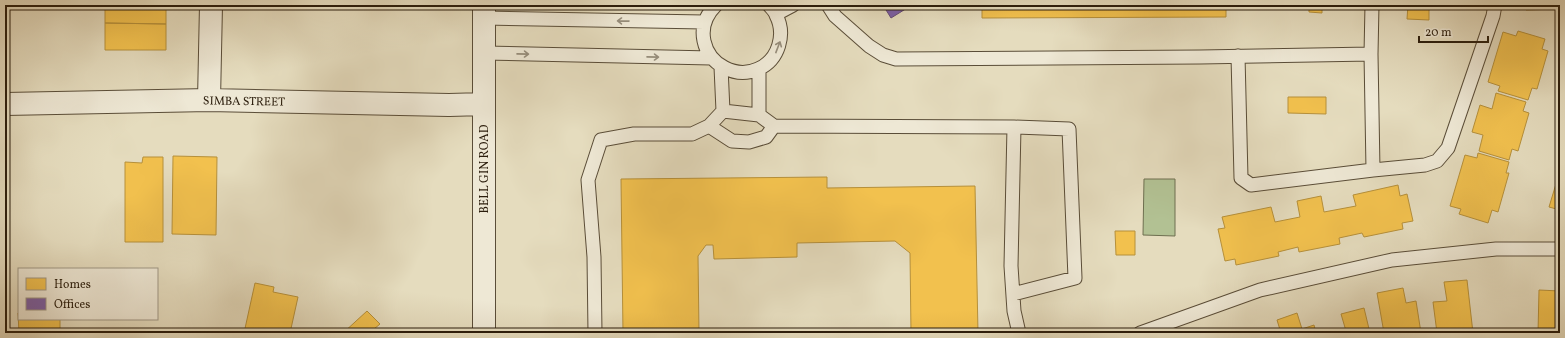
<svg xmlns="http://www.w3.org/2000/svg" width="1565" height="338" viewBox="0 0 1565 338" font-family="Vollkorn,serif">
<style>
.green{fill:#b2c193;stroke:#6e6f50}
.homes{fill:#f2c14e;stroke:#b6903a}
.offices{fill:#7b5ea7;stroke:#634a78}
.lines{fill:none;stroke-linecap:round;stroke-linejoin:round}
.service-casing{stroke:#5a4d38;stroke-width:15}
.minor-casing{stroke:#5a4d38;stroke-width:24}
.service{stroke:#eee8d5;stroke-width:13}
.minor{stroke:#eee8d5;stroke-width:22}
.oneway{stroke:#968d7b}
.labels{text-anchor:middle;stroke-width:4;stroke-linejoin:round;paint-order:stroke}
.street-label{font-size:12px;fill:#2b1d0c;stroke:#eee8d5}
</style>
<rect width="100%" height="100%" fill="#e5dcbe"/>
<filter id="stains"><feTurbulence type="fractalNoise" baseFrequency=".005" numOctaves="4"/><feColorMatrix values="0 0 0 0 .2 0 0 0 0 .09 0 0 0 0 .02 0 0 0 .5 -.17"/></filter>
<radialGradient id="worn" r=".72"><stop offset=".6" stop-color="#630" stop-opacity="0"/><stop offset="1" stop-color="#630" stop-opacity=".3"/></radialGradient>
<path class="green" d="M1144,179H1175V236L1143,235Z"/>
<path class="homes" d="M105,5H166V24L105,23Z
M982,5H1226V17L982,18Z
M1268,5H1302L1268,8Z
M1309,5H1322V13L1309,12Z
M1408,5H1429V20L1407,19Z
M1526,5H1558V9L1526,10Z
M105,23L166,24V50H105Z
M1518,31L1545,39L1542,49L1548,51L1537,89L1532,88L1528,100L1498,91L1500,86L1488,82L1503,32L1516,36Z
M1496,93L1526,102L1523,111L1529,113L1518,151L1512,149L1509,160L1479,151L1483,135L1472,132L1480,105L1492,109Z
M1288,97H1326V114L1288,113Z
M1478,153L1509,162L1506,173H1509L1498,212L1492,210L1488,223L1459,214L1461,209L1450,206L1465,155L1477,158Z
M173,156L217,157L216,235L172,234Z
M143,157H163V242H125V162L142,163Z
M1559,174H1560V210L1549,207Z
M827,177V188L975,186L978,333H911L910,253L895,241L797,243V257L714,259L713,245H706L698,256L699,333H623L621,179Z
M1398,185L1400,196L1407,194L1413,221L1402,223L1403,229L1364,237L1362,233L1339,238L1340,244L1299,252L1298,247L1278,252L1279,256L1236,265L1235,259L1225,261L1218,229L1225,228L1222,217L1271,207L1275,222L1300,217L1297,201L1321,196L1324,212L1356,206L1353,195Z
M1115,231H1135V255H1116Z
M1467,280L1473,333H1437L1433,302L1447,301L1444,282Z
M255,283L274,287L273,292L298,297L290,333H244Z
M1403,288L1406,303L1416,301L1421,333H1384L1377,293Z
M1539,290L1560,291V333H1538Z
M1364,308L1370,333H1337L1346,331L1341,314Z
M367,311L380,324L374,329L377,333H343Z
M18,313L19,319H60V333H19Z
M1297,313L1302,329L1314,325L1316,333H1281L1277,320Z"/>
<path class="offices" d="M883,5H912L891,18Z"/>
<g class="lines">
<g class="service-casing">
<path id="service" d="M716,5C706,15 701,27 704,41C709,65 736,79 758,69C779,60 786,34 776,15C775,11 771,8 769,5
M828,5L835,16L869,46L883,55L896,59L1200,57L1371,54L1373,170L1251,185L1241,178L1238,56
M776,14L793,5
M484,18L704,22
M484,53L711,58
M1371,54L1372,5
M759,69V115L774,126
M723,111L759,115
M709,126L732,141L749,142L766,137L774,126L1014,127L1011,266L1014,311L1019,333
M1373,170L1425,165L1437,161L1448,148L1493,16L1495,5
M1013,294L1075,278L1069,129L1014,127
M595,333L594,257L588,180L601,140L634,134H692L709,126L723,111L721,67
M1140,333L1260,290L1392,260L1496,249H1560"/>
</g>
<g class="minor-casing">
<path id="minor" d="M209,100L211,5
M5,104L209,100L449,105L484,104
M484,333V5"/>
</g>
<use href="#service" class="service"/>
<use href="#minor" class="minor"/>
</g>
<defs><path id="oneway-shaft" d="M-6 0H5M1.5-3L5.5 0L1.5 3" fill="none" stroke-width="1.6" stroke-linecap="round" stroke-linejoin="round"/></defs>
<g class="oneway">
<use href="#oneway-shaft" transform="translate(623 21) rotate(-179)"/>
<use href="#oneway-shaft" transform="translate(778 47) rotate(-69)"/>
<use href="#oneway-shaft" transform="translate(523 54) rotate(1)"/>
<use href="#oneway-shaft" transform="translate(653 57) rotate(1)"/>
</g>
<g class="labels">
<g class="street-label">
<text transform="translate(244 101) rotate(1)" y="4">SIMBA STREET</text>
<text transform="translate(484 169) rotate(-90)" y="4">BELL GIN ROAD</text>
</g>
</g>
<rect width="1565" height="338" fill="none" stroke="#e5dcbe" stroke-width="20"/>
<rect x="6" y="6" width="1553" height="326" fill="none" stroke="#2b1d0c" stroke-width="2"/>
<rect x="10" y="10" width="1545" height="318" fill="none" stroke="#2b1d0c"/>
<rect x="18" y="268" width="140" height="52" fill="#eee8d5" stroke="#a09785"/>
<rect x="26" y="278" width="20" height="12" fill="#f2c14e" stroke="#a09785"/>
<text x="54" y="288" font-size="12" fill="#2b1d0c">Homes</text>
<rect x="26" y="298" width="20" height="12" fill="#7b5ea7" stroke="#a09785"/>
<text x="54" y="308" font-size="12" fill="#2b1d0c">Offices</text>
<path d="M1419 36v6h69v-6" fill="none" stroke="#2b1d0c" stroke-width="2"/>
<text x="1425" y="36" font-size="12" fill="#2b1d0c" stroke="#eee8d5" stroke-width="3" paint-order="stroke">20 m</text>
<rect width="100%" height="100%" filter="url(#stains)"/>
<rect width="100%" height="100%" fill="url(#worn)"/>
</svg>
